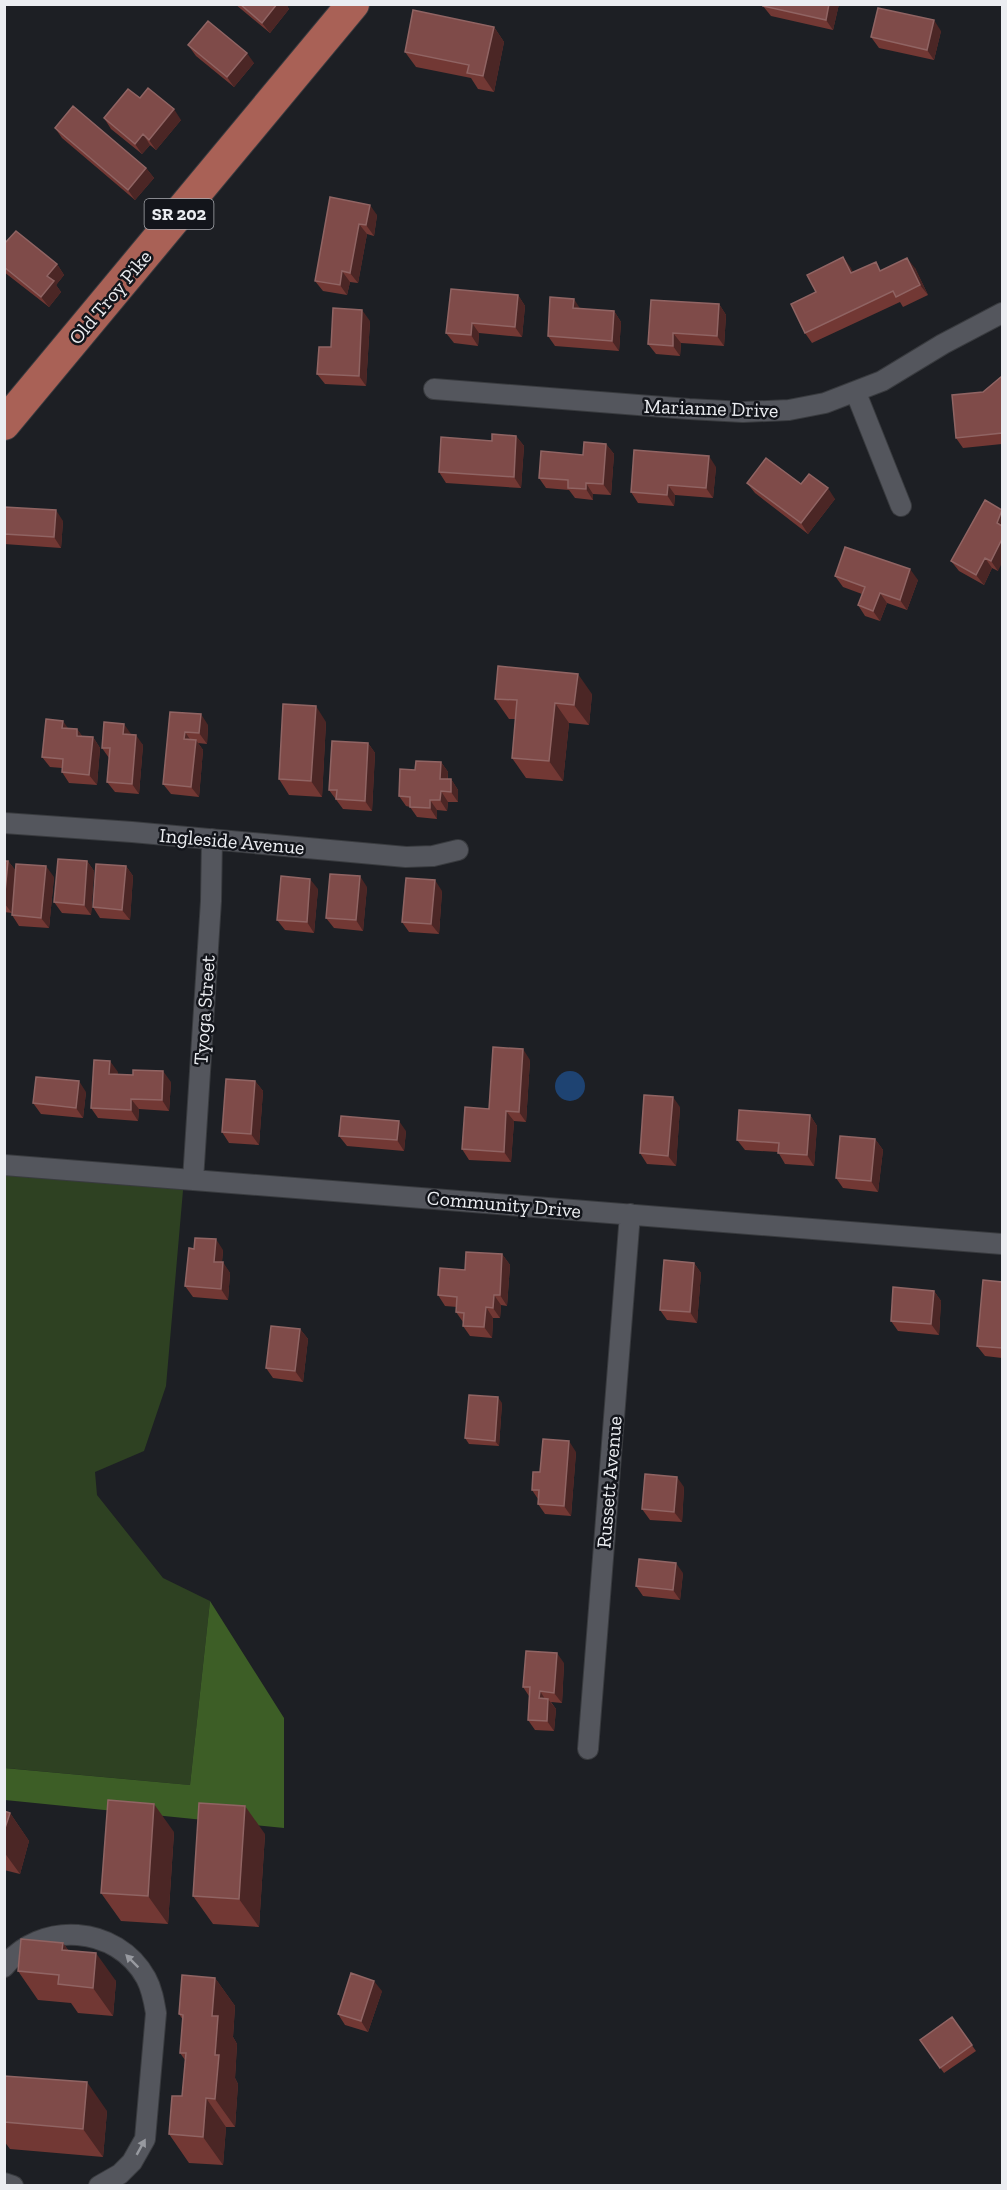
<svg xmlns="http://www.w3.org/2000/svg" width="1007" height="2190" viewBox="0 0 1007 2190" font-family="'Zilla Slab',serif">
<style>
.green{fill:#2e4122}
.forest{fill:#3d5e26}
.water{fill:#1e4372}
.lines{fill:none;stroke-linecap:round;stroke-linejoin:round}
.minor-casing{stroke:#393b3f;stroke-width:22}
.primary-casing{stroke:#393b3f;stroke-width:34}
.minor{stroke:#54565d;stroke-width:20}
.primary{stroke:#a96156;stroke-width:32}
.wall{fill:#723834}
.shaded-wall{fill:#4b2625}
.building{fill:#7f4b49;stroke:#906463;stroke-width:1.5}
.oneway{fill:#989aa0}
.labels{text-anchor:middle;stroke-width:5;stroke-linejoin:round;paint-order:stroke}
.shield{fill:#13151b;stroke:#aaacb1;stroke-width:1.5}
.shield-label{font-size:18px;font-weight:bold;fill:#ebedf1}
.street-label{font-size:20px;fill:#ebedf1;stroke:#13151b}
</style>
<rect width="100%" height="100%" fill="#1d1f24"/>
<path class="green" d="M4,1165L184,1179L166,1386L144,1451L95,1472L97,1495L163,1578L210,1601L190,1785L5,1768Z"/>
<path class="forest" d="M210,1601L284,1718V1828L5,1800L4,1768L190,1785Z"/>
<path class="water" d="M555 1086a15 15 0 1 1 30 0a15 15 0 1 1-30 0Z"/>
<g class="lines">
<g class="minor-casing">
<path id="minor" d="M434,389L689,409L743,412L789,410L825,403L882,381L943,344L1002,313
M856,393L901,506
M4,823L132,832L406,857L433,856L458,850
M4,1165L1002,1244
M193,1180L211,901L212,839
M588,1749L630,1214
M4,1967C40,1920 117,1925 146,1978C152,1989 154,2001 156,2013L145,2139L132,2162L120,2174L99,2186
M4,2183L13,2186"/>
</g>
<g class="primary-casing">
<path id="primary" d="M4,424L353,4"/>
</g>
<use href="#minor" class="minor"/>
<use href="#primary" class="primary"/>
</g>
<path class="wall" d="M235,4H286L289,9L270,33Z
M839,4L833,30L771,16L763,6Z
M494,27L504,42L494,92L478,89L471,78L416,67L405,52Z
M941,31L934,60L879,48L871,37Z
M188,45L254,63L234,87L196,56Z
M104,118L181,120L156,150L150,145L142,154L111,129Z
M55,128L146,168L154,178L135,200L62,138Z
M330,197L377,215L374,236L367,234L358,283L350,282L347,295L323,291L315,281Z
M4,244L57,264L64,275L56,285L61,292L49,307L4,272Z
M843,257L853,273L915,268L928,295L903,307L900,302L812,343L805,333L816,292Z
M518,295L525,306L522,337L479,333L478,346L454,343L446,333Z
M719,304L726,315L724,346L681,343L680,356L656,354L648,344Z
M581,309L614,311L621,322L619,351L555,346L548,336Z
M370,321L366,386L325,384L317,374L331,347Z
M1002,376V444L963,448L956,438L983,392Z
M516,436L524,446L521,488L446,483L439,472L492,441Z
M606,444L614,454L611,495L593,494V500L575,498L569,490L546,488L539,478Z
M716,467L713,498L675,495L674,506L638,503L631,492Z
M747,483L801,484L835,499L808,534L755,493Z
M985,500L998,571L992,568L984,585L959,571L951,561Z
M4,507L63,521L61,548L4,544Z
M835,576L918,580L907,610L887,603L880,621L865,616L858,605L862,594L843,587Z
M592,694L589,725L569,723L563,781L526,778L512,758L516,719H509L495,699Z
M170,712L208,725L207,744L198,743L203,750L199,797L171,794L163,784Z
M326,722L322,797L289,795L279,779Z
M68,728L77,729L82,736L93,737L100,748L97,785L69,783L62,772V768L50,767L42,757Z
M131,735L143,745L139,794L115,792L107,782L109,758L102,748Z
M368,743L375,753L372,811L343,809L329,790Z
M441,762L448,772V779H451L458,790V802H448L447,811L437,810V819L417,817L410,807L406,806L399,796L415,770Z
M4,861H8L16,871L12,913L4,912Z
M87,861L94,871L91,915L62,913L54,902Z
M126,866L133,876L130,920L100,918L93,907Z
M54,877L49,928L19,926L12,915Z
M367,887L363,931L334,928L326,918Z
M318,889L314,933L285,930L277,920Z
M442,891L439,934L409,932L402,922Z
M530,1060L526,1122L514,1121L511,1162L469,1160L462,1149L489,1109Z
M118,1072L117,1074L133,1075L171,1082L169,1111L139,1109L138,1121L98,1118L91,1108Z
M255,1081L263,1091L259,1145L229,1143L222,1132Z
M86,1092L83,1118L41,1114L33,1103Z
M680,1107L676,1166L647,1164L640,1153Z
M810,1115L817,1126L814,1166L785,1164L778,1152L745,1150L737,1140Z
M406,1131L404,1151L347,1146L339,1136Z
M875,1139L883,1150L878,1192L843,1188L836,1178Z
M194,1249L223,1250L222,1262L230,1273L228,1300L193,1297L185,1286Z
M502,1254L510,1265L507,1306L501,1305L500,1318H493L492,1338L470,1336L463,1326V1322L456,1312L457,1307L445,1306L438,1295L465,1270Z
M694,1263L701,1273L697,1323L667,1320L660,1310Z
M1002,1282V1358L985,1356L977,1346Z
M934,1291L941,1301L939,1335L898,1331L891,1321Z
M300,1329L308,1339L303,1382L273,1378L266,1368Z
M502,1403L499,1446L469,1444L465,1438Z
M576,1452L571,1516L545,1514L538,1504V1499L532,1490L540,1472Z
M684,1487L682,1522L650,1520L642,1509Z
M683,1573L680,1600L643,1596L636,1586Z
M564,1663L562,1703L551,1702L556,1709L554,1731L535,1730L528,1720L529,1696L523,1687Z
M4,1811L10,1813L29,1841L20,1874L4,1870Z
M174,1832L168,1924L121,1921L101,1893Z
M265,1834L259,1927L213,1924L193,1896Z
M63,1943L68,1950L116,1981L113,2016L78,2013L71,2003L38,2000L18,1971Z
M215,1978L235,2006L233,2037L237,2044L235,2078L238,2084L235,2127H226L223,2165L189,2163L169,2134L182,2096L185,2060L180,2053L183,2020L179,2014Z
M382,1991L368,2032L345,2025L338,2014Z
M952,2017L976,2051L944,2073L920,2040Z
M4,2076L107,2111L103,2157L10,2149L4,2141Z"/>
<path class="shaded-wall" d="M277,4H286L289,9L270,33L262,23Z
M829,4H839L833,30L826,20Z
M934,20L941,31L934,60L927,50Z
M494,27L504,42L494,92L483,76Z
M247,53L254,63L234,87L227,77Z
M174,109L181,120L156,150L149,140Z
M143,134L150,145L142,154L135,144Z
M146,168L154,178L135,200L128,190Z
M370,205L377,215L374,236L366,225Z
M359,224L367,234L358,283L350,273Z
M843,257L851,268L858,284L851,273Z
M907,258L915,268L928,295L920,285Z
M57,264L64,275L56,285L61,292L49,307L41,297L47,276Z
M342,271L350,282L347,295L340,285Z
M518,295L525,306L522,337L515,327Z
M574,299L581,310L573,308Z
M719,304L726,315L724,346L717,336Z
M362,310L370,321L366,386L359,376Z
M614,311L621,322L619,351L612,341Z
M472,323L479,333L478,346L471,335Z
M673,333L681,343L680,356L673,346Z
M516,436L524,446L521,488L514,477Z
M606,444L614,454L611,495L603,484Z
M709,456L716,467L713,498L706,488Z
M586,483L593,494V500L586,489Z
M668,485L675,495L674,506L667,495Z
M828,488L835,499L808,534L801,523Z
M56,510L63,521L61,548L54,537Z
M1002,512V531L997,523Z
M1002,539V563L998,571L991,561Z
M985,558L992,568L984,585L976,575Z
M910,569L918,580L907,610L900,600Z
M880,593L887,603L880,621L873,611Z
M578,674L592,694L589,725L574,705Z
M555,703L569,723L563,781L549,761Z
M316,706L326,722L322,797L311,781Z
M201,714L208,725L207,744L199,733Z
M63,721L70,731L62,728Z
M124,724L131,734H123Z
M77,729L85,740L77,736Z
M185,732L192,742L184,739Z
M136,735L143,745L139,794L132,784Z
M93,737L100,748L97,785L89,775Z
M196,740L203,750L199,797L191,787Z
M368,743L375,753L372,811L365,801Z
M441,762L448,772L447,789L440,779Z
M451,779L458,790V802L451,792Z
M441,791L448,802L447,811L440,800Z
M430,800L437,810V819L430,808Z
M8,861L16,871L12,913L4,903Z
M87,861L94,871L91,915L84,905Z
M46,866L54,877L49,928L41,918Z
M126,866L133,876L130,920L122,910Z
M360,876L367,887L363,931L356,920Z
M310,879L318,889L314,933L307,922Z
M435,880L442,891L439,934L431,924Z
M523,1049L530,1060L526,1122L519,1112Z
M110,1061L118,1072L117,1084L109,1074Z
M163,1071L171,1082L169,1111L162,1100Z
M79,1081L86,1092L83,1118L76,1108Z
M255,1081L263,1091L259,1145L251,1134Z
M673,1097L680,1107L676,1166L668,1156Z
M131,1099L139,1109L138,1121L131,1110Z
M506,1111L514,1121L511,1162L504,1152Z
M810,1115L817,1126L814,1166L807,1155Z
M399,1121L406,1131L404,1151L397,1140Z
M875,1139L883,1150L878,1192L871,1181Z
M216,1239L223,1250L221,1272L214,1262Z
M502,1254L510,1265L507,1306L500,1295Z
M223,1262L230,1273L228,1300L221,1289Z
M694,1263L701,1273L697,1323L690,1312Z
M934,1291L941,1301L939,1335L931,1324Z
M494,1295L501,1305L500,1318L493,1308Z
M486,1307L493,1318L492,1338L484,1327Z
M300,1329L308,1339L303,1382L295,1371Z
M498,1397L502,1403L499,1446L495,1441Z
M569,1441L576,1452L571,1516L564,1506Z
M677,1477L684,1487L682,1522L674,1512Z
M676,1563L683,1573L680,1600L673,1590Z
M557,1653L564,1663L562,1703L554,1693Z
M540,1691L547,1702L539,1698Z
M548,1699L556,1709L554,1731L547,1721Z
M154,1804L174,1832L168,1924L148,1896Z
M245,1806L265,1834L259,1927L239,1899Z
M10,1813L29,1841L20,1874L4,1852V1831Z
M63,1943L83,1971L62,1950Z
M96,1953L116,1981L113,2016L93,1988Z
M215,1978L235,2006L233,2037L237,2044L235,2078L238,2084L235,2127L215,2099V2055L212,2016Z
M374,1981L382,1991L368,2032L361,2021Z
M87,2082L107,2111L103,2157L83,2129Z
M206,2098L226,2127L223,2165L203,2137Z"/>
<path class="building" d="M240,4H277L262,23Z
M764,4H829L826,20L763,6Z
M878,8L934,20L927,50L871,37Z
M413,10L494,27L483,76L467,73L469,65L405,52Z
M208,21L247,53L227,77L188,45Z
M148,88L174,109L149,140L143,134L135,144L104,118L128,89L140,98Z
M73,106L146,168L128,190L55,128Z
M330,197L370,205L366,225L359,224L350,273L342,271L340,285L315,281Z
M16,231L57,264L47,276L54,281L41,297L4,267V244Z
M843,257L851,273L876,262L880,271L907,258L920,285L896,297L893,291L805,333L791,304L816,292L807,275Z
M451,289L518,295L515,327L472,323L471,335L446,333Z
M550,297L574,299L573,308L614,311L612,341L548,336Z
M651,300L719,304L717,336L673,333V346L648,344Z
M333,308L362,310L359,376L317,374L319,347H331Z
M1002,376V433L956,438L952,395L983,392Z
M492,434L516,436L514,477L439,472L441,437L492,441Z
M584,442L606,444L603,484L586,483V489L568,488V480L539,478L541,451L583,455Z
M634,450L709,456L706,488L668,485L667,495L631,492Z
M766,458L801,484L809,474L828,488L801,523L747,483Z
M985,500L1002,510L997,523L1002,526V539L991,561L985,558L976,575L951,561Z
M4,507L56,510L54,537L4,534Z
M845,547L910,569L900,600L880,593L873,611L858,605L865,587L835,576Z
M498,666L578,674L574,705L555,703L549,761L512,758L517,700L495,699Z
M283,704L316,706L311,781L279,779Z
M170,712L201,714L199,733L185,732L184,739L196,740L191,787L163,784Z
M46,719L63,721L62,728L77,729V736L93,737L89,775L62,772L63,759L42,757Z
M104,722L124,724L123,734L136,735L132,784L107,782L110,748H102Z
M332,741L368,743L365,801L336,799L337,790H329Z
M416,761L441,762L440,779H451V792L441,791L440,800H430V808L410,807V797L399,796L400,769L415,770Z
M58,859L87,861L84,905L54,902Z
M4,861H8L4,902Z
M16,864L46,866L41,918L12,915Z
M96,864L126,866L122,910L93,907Z
M330,874L360,876L356,920L326,918Z
M281,876L310,879L307,922L277,920Z
M406,878L435,880L431,924L402,922Z
M493,1047L523,1049L519,1112L506,1111L504,1152L462,1149L465,1107L489,1109Z
M94,1060L110,1061L109,1074L133,1075V1070L163,1071L162,1100L131,1099V1110L91,1108Z
M36,1077L79,1081L76,1108L33,1103Z
M226,1079L255,1081L251,1134L222,1132Z
M644,1095L673,1097L668,1156L640,1153Z
M739,1110L810,1115L807,1155L778,1153L779,1143L737,1140Z
M341,1116L399,1121L397,1140L339,1136Z
M840,1136L875,1139L871,1181L836,1178Z
M195,1238L216,1239L214,1262H223L221,1289L185,1286L189,1248L194,1249Z
M466,1252L502,1254L500,1295H494L493,1308L486,1307L484,1327L463,1326L464,1313L456,1312L457,1297L438,1295L440,1268L465,1270Z
M664,1260L694,1263L690,1312L660,1310Z
M983,1280L1002,1282V1348L977,1346Z
M893,1287L934,1291L931,1324L891,1321Z
M271,1326L300,1329L295,1371L266,1368Z
M469,1395L498,1397L495,1441L465,1438Z
M543,1439L569,1441L564,1506L538,1504L539,1490H532L533,1472H540Z
M645,1474L677,1477L674,1512L642,1509Z
M639,1559L676,1563L673,1590L636,1586Z
M526,1651L557,1653L554,1693L540,1691L539,1698L548,1699L547,1721L528,1720L530,1687H523Z
M108,1800L154,1804L148,1896L101,1893Z
M199,1803L245,1806L239,1899L193,1896Z
M4,1811L10,1813L4,1831Z
M21,1939L63,1943L62,1950L96,1953L93,1988L58,1984L59,1975L18,1971Z
M351,1973L374,1981L361,2021L338,2014Z
M182,1975L215,1978L212,2016H218L215,2055H219L215,2099L206,2098L203,2137L169,2134L172,2096H182L186,2053H180L183,2015L179,2014Z
M952,2017L972,2045L940,2068L920,2040Z
M4,2076L87,2082L83,2129L4,2122Z"/>
<defs><path id="oneway-solid" d="M-6-.8H1V-3.2L6.5 0L1 3.2V.8H-6Z" transform="scale(1.5)"/></defs>
<g class="oneway">
<use href="#oneway-solid" transform="translate(132 1961) rotate(-135)"/>
<use href="#oneway-solid" transform="translate(141 2147) rotate(-61)"/>
</g>
<g class="labels">
<rect class="shield" x="144.5" y="199" width="69" height="30" rx="4.5"/>
<g class="shield-label">
<text x="179" y="220">SR 202</text>
</g>
<g class="street-label">
<text transform="translate(110 297) rotate(-50)" y="7">Old Troy Pike</text>
<text transform="translate(711 408) rotate(2)" y="7">Marianne Drive</text>
<text transform="translate(232 841) rotate(5)" y="7">Ingleside Avenue</text>
<text transform="translate(204 1010) rotate(-86)" y="7">Tyoga Street</text>
<text transform="translate(504 1204) rotate(5)" y="7">Community Drive</text>
<text transform="translate(609 1482) rotate(-85)" y="7">Russett Avenue</text>
</g>
</g>
<rect width="1007" height="2190" fill="none" stroke="#ebedf1" stroke-width="12"/>
</svg>
